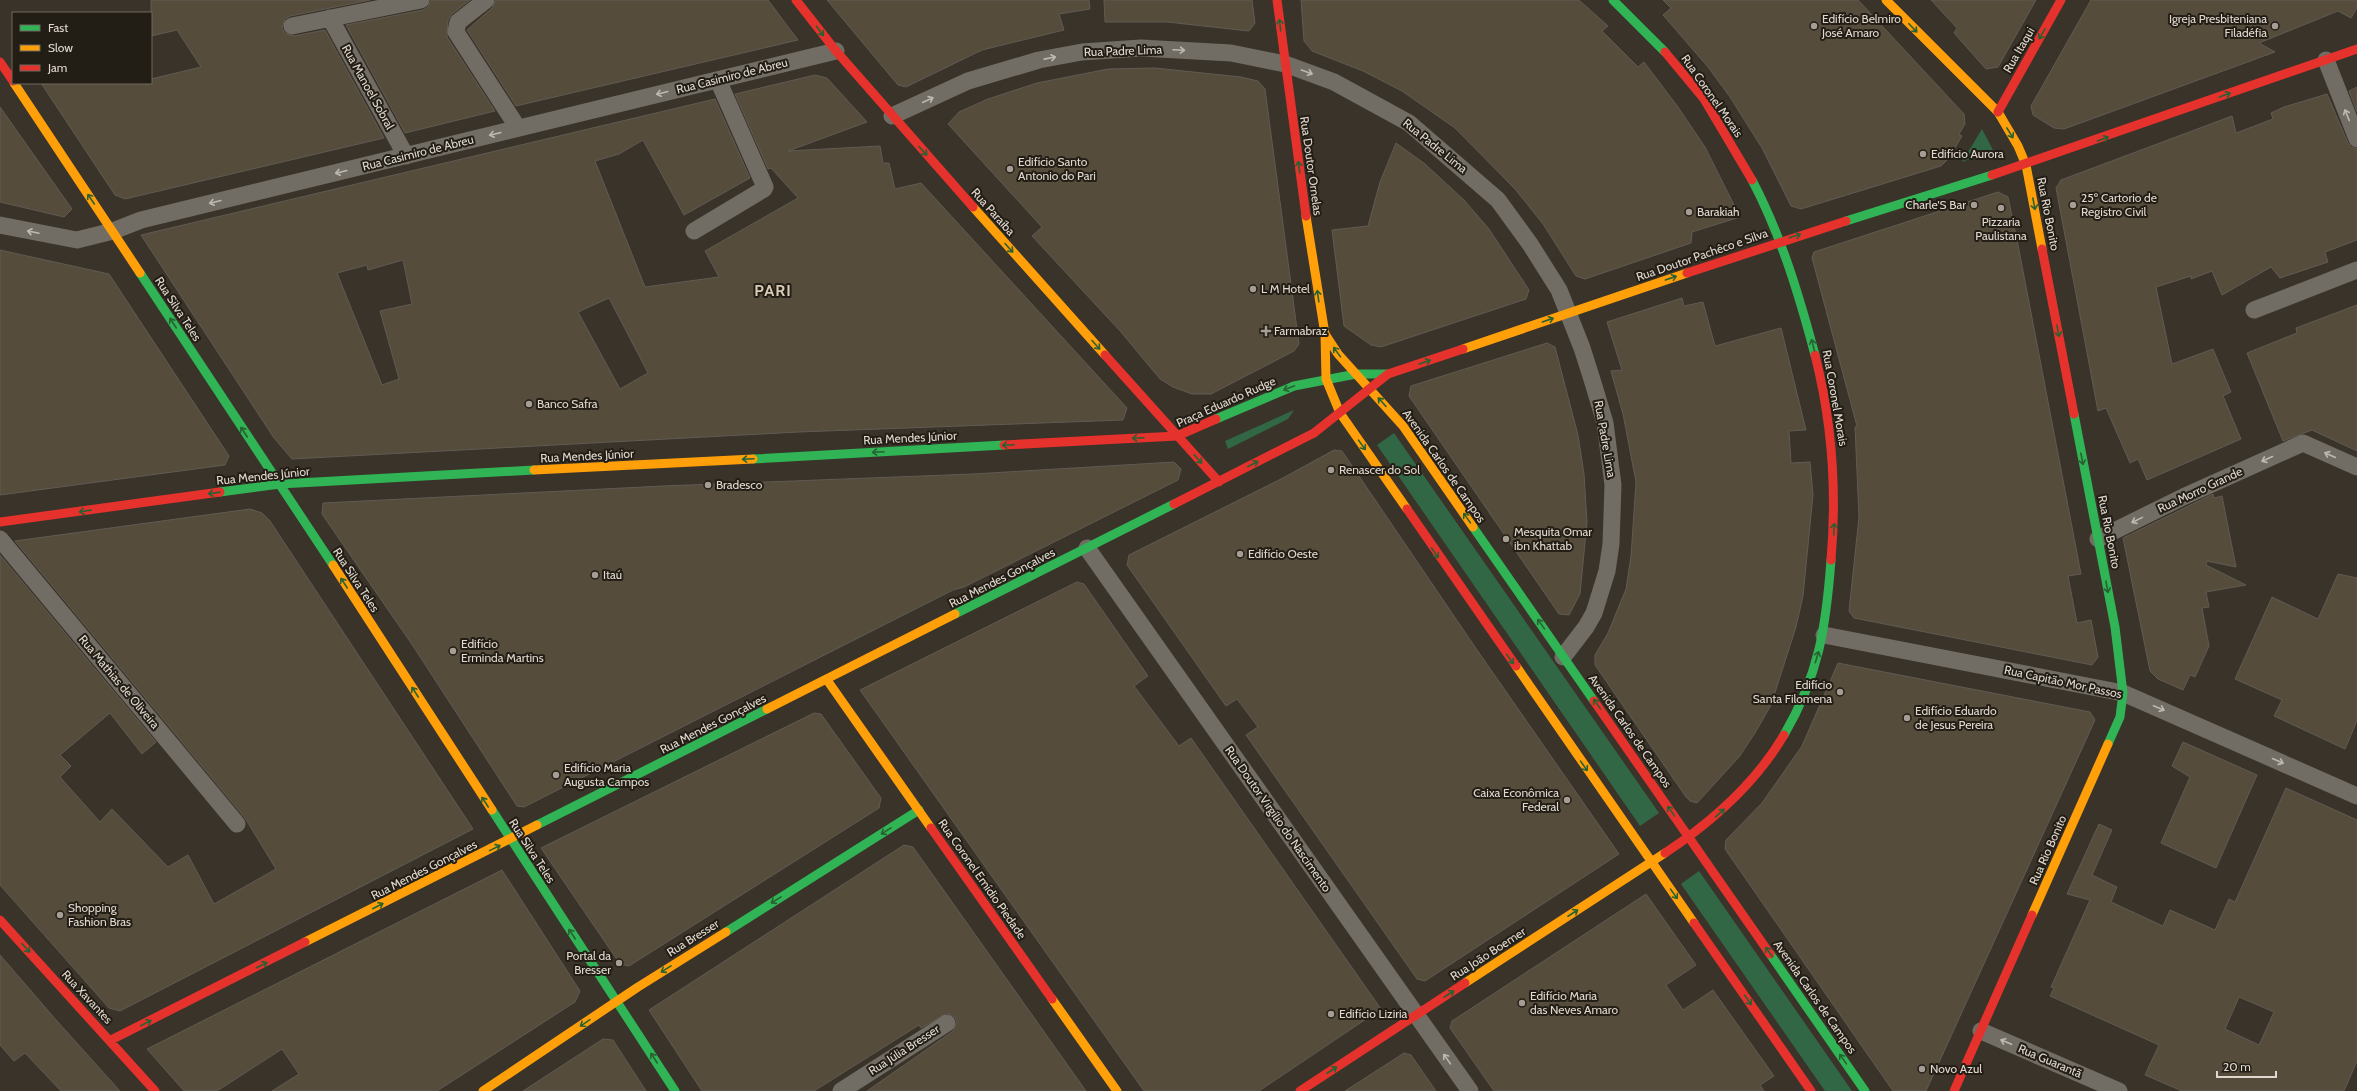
<svg xmlns="http://www.w3.org/2000/svg" width="2357" height="1091" viewBox="0 0 2357 1091" font-family="Cabin,sans-serif">
<style>
.green{fill:#326746}
.building{fill:#554c3c;stroke:#605b53;fill-rule:evenodd}
.lines{fill:none;stroke-linecap:round;stroke-linejoin:round}
.street{stroke:#716d65;stroke-width:17}
.fast{stroke:#30b455;stroke-width:9}
.slow{stroke:#ff9f0a;stroke-width:9}
.jam{stroke:#e5322d;stroke-width:9}
.oneway{stroke:#286132}
.oneway2{stroke:#bfb8ae}
.poi-dot{fill:#a69e94;stroke:#221d15;stroke-width:1.5}
.labels{text-anchor:middle;stroke-width:4;stroke-linejoin:round;paint-order:stroke}
.poi-label{font-size:12px;fill:#e0d8ce;stroke:#221d15;text-anchor:start}
.street-label{font-size:12px;fill:#e0d8ce;stroke:#221d15}
.district-label{font-size:16px;font-weight:bold;letter-spacing:1px;fill:#d9cab5;stroke:#221d15}
</style>
<rect width="100%" height="100%" fill="#393329"/>
<path class="green" d="M1982,129L1993,150L1962,162Z
M1294,410L1288,419L1228,449L1225,441Z
M1394,433L1659,813L1640,826L1377,445Z
M1699,871L1852,1091H1825L1681,884Z"/>
<path class="building" d="M151,0H370L290,16L285,19L282,28L285,33L294,36L325,30L384,138L125,199L115,195L41,83H151V79L201,67L177,30L151,36Z
M431,0H470L452,14L448,20L447,37L495,111L405,133L346,25L423,10L428,7Z
M496,0H768L798,40L516,106L467,30L492,8Z
M827,0H1089L1090,9L1059,14L1064,30L982,50L906,87L898,85Z
M1104,0H1252L1255,23L1249,31L1167,22H1105Z
M1301,0H1579L1608,26L1602,31L1638,67L1644,62L1678,107L1705,147L1740,217L1692,232L1691,243L1585,279L1576,276L1543,224L1515,189L1455,128L1402,91L1363,71L1312,51L1304,41Z
M1663,0H1858L1964,114L1965,124L1959,134L1962,136L1949,158L1941,166L1801,209L1791,206L1762,148L1730,97L1708,67L1663,15L1671,8Z
M1931,0H2036L1998,67L1986,69L1954,33L1957,28Z
M2091,0H2357V8L2351,18L2338,11L2259,43L2275,52L2064,129L2054,128L2033,115L2031,106Z
M1155,68L1241,77L1258,81L1265,89L1299,344L1294,351L1211,394H1192L1173,387L1160,379L1121,332L1032,236L1042,227L948,124L959,112L988,99L1037,83L1108,69Z
M815,75L827,78L867,122L788,151L880,146L883,163H889L895,189L921,183L1127,408L1123,420L799,432L292,459L274,438L141,235L715,99L750,178L684,215L643,140L619,154L595,161L645,287L719,277L705,251L798,198L771,168L768,169L735,94ZM403,260L412,304L380,311L399,379L382,385L337,273L367,265L368,270ZM609,298L648,373L620,389L578,312Z
M2357,87V112L2349,91Z
M2327,94L2348,143L2351,147L2357,149V240L2325,252L2328,262L2280,278L2271,267L2222,295L2212,271L2191,279V276L2156,287L2172,364L2213,349L2231,392L2223,396L2241,439L2147,480L2138,459L2130,463L2106,408L2098,411L2056,188L2061,180L2232,116L2236,133L2273,119L2271,113L2284,107Z
M0,107L72,209L64,217L0,202Z
M1396,143L1425,164L1464,200L1489,229L1529,290L1526,299L1381,347L1371,345L1344,326L1332,230L1368,226L1380,182Z
M1998,192L2008,197L2019,250L2081,574L2068,576L2077,623L2091,620L2098,657L2092,665L1854,618L1849,611L1859,517L1855,427L1857,426L1812,258L1814,252Z
M0,250L109,274L229,456L225,465L0,495Z
M1682,298L1684,306L1703,302L1715,346L1781,328L1806,430L1789,431L1791,463L1810,462L1813,495L1803,596L1796,627L1771,705L1755,733L1739,757L1697,803L1690,801L1686,797L1595,665V655L1608,633L1626,589L1631,556L1636,482L1623,414L1611,371L1622,370L1607,322Z
M2357,305V451L2312,430L2283,441L2247,353L2297,333L2296,328Z
M1547,343L1555,347L1578,435L1584,474L1587,522L1580,594L1569,615L1559,614L1409,396L1411,386Z
M1334,450L1342,451L1475,647L1619,854L1425,981L1417,979L1246,735L1258,727L1237,699L1226,706L1127,565L1129,555L1283,478Z
M1174,462L1181,469L1178,480L964,587L953,590L524,807L517,806L413,646L322,514L323,503L663,486L973,474Z
M2213,494L2214,498L2222,496L2236,567L2207,561L2206,565L2246,585L2206,592L2209,607L2202,608L2209,646L2195,677L2190,675L2183,690L2158,679L2150,671L2123,538Z
M250,509L262,513L270,521L473,829L120,1011L109,1008L0,885V555L156,742L142,754L110,713L60,755L71,766L60,777L100,822L112,809L168,867L188,855L214,904L276,869L245,818L15,541Z
M2338,574L2357,578V721L2345,749L2274,716L2282,700L2235,679L2272,597L2318,619Z
M1077,582L1084,584L1148,676L1134,686L1179,746L1191,738L1381,1009L1259,1091H1144L860,690Z
M1838,663L2090,712L2095,720L1926,1091H1893L1725,849L1726,840L1762,803L1802,746Z
M814,713L821,714L881,798L879,808L629,966L620,964L541,848Z
M2183,742L2257,775L2216,868L2161,843L2190,777L2172,766Z
M2286,788L2357,820V1061L2344,1091H2182L2145,1075L2159,1045L2050,996L2054,988L2051,987L2090,900L2067,894L2099,824L2112,830L2092,875L2117,887L2111,902L2163,926L2170,910L2215,930L2229,899L2235,902ZM2239,997L2274,1012L2259,1045L2225,1029Z
M904,845L913,847L1086,1091H867L953,1031L957,1022L955,1017L947,1013L921,1028L919,1025L814,1091H702L649,1010Z
M502,870L580,991L575,1002L437,1091H272L299,1074L282,1049L217,1091H184L147,1049Z
M1646,894L1696,965L1666,985L1683,1010L1713,990L1774,1076L1760,1085L1764,1091H1494L1450,1028L1452,1021Z
M0,955L57,1021L120,1091H61L25,1053L14,1061L0,1045Z
M603,1039L613,1040L646,1091H523Z
M1404,1053L1411,1055L1436,1091H1345Z"/>
<g class="lines">
<path class="street" d="M486,0L458,22L456,32L518,128
M330,18L406,156
M292,26L421,0
M2326,60L2357,139
M892,116L968,81L1039,60L1082,52L1141,48L1231,53L1285,64L1334,82L1409,123L1498,200L1530,244L1559,290L1582,348L1594,386L1605,423L1613,485L1611,544L1607,571L1594,613L1586,627L1563,657
M0,225L77,240L113,231L141,220L836,51
M694,231L764,189L765,187L718,80
M2254,310L2357,270
M0,539L237,824
M2098,539L2183,497L2303,443L2357,467
M1087,548L1470,1091
M1824,635L2123,693L2357,796
M1981,1031L2119,1091
M841,1091L947,1023"/>
<path class="fast" d="M1613,0L1665,52
M1752,180C1781,235 1799,295 1815,355
M1846,221L1992,175
M140,273L333,565
M2074,414L2115,627L2123,693L2120,717L2108,744
M1216,419L1294,386L1356,374H1388
M753,459L1004,445
M220,492L280,484L534,470
M1473,527L1594,701
M955,614L1174,504
M1784,735C1819,675 1826,627 1831,560
M492,810L675,1091
M537,825L767,709
M726,932L919,810
M1770,954L1865,1091"/>
<path class="slow" d="M1886,0L1998,112L2018,146L2026,165L2042,249
M14,83L140,273
M973,207L1105,355
M1306,216L1325,334L1326,379L1340,413L1407,509
M1325,334L1338,354L1403,426L1473,527
M1463,349L1687,273
M534,470L753,459
M333,565L492,810
M1516,666L1694,923
M827,680L931,828
M767,709L955,614
M2032,915L2108,744
M305,942L537,825
M1465,983L1665,853
M1052,999L1117,1091
M483,1091L638,987L726,932"/>
<path class="jam" d="M796,0L836,51L973,207
M1277,0L1306,216
M1665,52L1704,99L1752,180
M0,62L13,81
M1998,112L2061,0
M1992,175L2357,49
M2042,249L2074,414
M1687,273L1846,221
M1105,355L1219,482
M1815,355C1832,422 1837,491 1831,560
M1004,445L1177,436L1216,419
M1174,504L1314,433L1388,374L1463,349
M1407,509L1516,666
M0,522L220,492
M1594,701L1770,954
M931,828L1052,999
M1665,853C1712,822 1755,784 1784,735
M0,920L155,1091
M1694,923L1811,1091
M111,1040L305,942
M1300,1091L1465,983
M1954,1091L2032,915"/>
</g>
<defs><path id="oneway-shaft" d="M-6 0H5M1.5-3L5.5 0L1.5 3" fill="none" stroke-width="1.6" stroke-linecap="round" stroke-linejoin="round"/></defs>
<g class="oneway">
<use href="#oneway-shaft" transform="translate(1280 25) rotate(-97)"/>
<use href="#oneway-shaft" transform="translate(1913 28) rotate(46)"/>
<use href="#oneway-shaft" transform="translate(820 31) rotate(53)"/>
<use href="#oneway-shaft" transform="translate(2042 34) rotate(120)"/>
<use href="#oneway-shaft" transform="translate(2225 95) rotate(-20)"/>
<use href="#oneway-shaft" transform="translate(2010 133) rotate(58)"/>
<use href="#oneway-shaft" transform="translate(2103 139) rotate(-20)"/>
<use href="#oneway-shaft" transform="translate(923 151) rotate(48)"/>
<use href="#oneway-shaft" transform="translate(1299 167) rotate(-98)"/>
<use href="#oneway-shaft" transform="translate(91 199) rotate(-124)"/>
<use href="#oneway-shaft" transform="translate(2034 204) rotate(79)"/>
<use href="#oneway-shaft" transform="translate(1795 236) rotate(-17)"/>
<use href="#oneway-shaft" transform="translate(1009 248) rotate(48)"/>
<use href="#oneway-shaft" transform="translate(1671 278) rotate(-19)"/>
<use href="#oneway-shaft" transform="translate(1318 296) rotate(-98)"/>
<use href="#oneway-shaft" transform="translate(1548 320) rotate(-19)"/>
<use href="#oneway-shaft" transform="translate(173 323) rotate(-123)"/>
<use href="#oneway-shaft" transform="translate(2058 331) rotate(79)"/>
<use href="#oneway-shaft" transform="translate(1096 345) rotate(48)"/>
<use href="#oneway-shaft" transform="translate(1813 345) rotate(-104)"/>
<use href="#oneway-shaft" transform="translate(1337 352) rotate(-126)"/>
<use href="#oneway-shaft" transform="translate(1425 362) rotate(-19)"/>
<use href="#oneway-shaft" transform="translate(1289 388) rotate(159)"/>
<use href="#oneway-shaft" transform="translate(1382 402) rotate(-132)"/>
<use href="#oneway-shaft" transform="translate(244 432) rotate(-123)"/>
<use href="#oneway-shaft" transform="translate(1138 438) rotate(177)"/>
<use href="#oneway-shaft" transform="translate(1008 445) rotate(177)"/>
<use href="#oneway-shaft" transform="translate(1362 445) rotate(54)"/>
<use href="#oneway-shaft" transform="translate(878 452) rotate(177)"/>
<use href="#oneway-shaft" transform="translate(748 459) rotate(177)"/>
<use href="#oneway-shaft" transform="translate(1198 459) rotate(48)"/>
<use href="#oneway-shaft" transform="translate(2082 459) rotate(79)"/>
<use href="#oneway-shaft" transform="translate(1253 464) rotate(-27)"/>
<use href="#oneway-shaft" transform="translate(214 493) rotate(172)"/>
<use href="#oneway-shaft" transform="translate(85 511) rotate(172)"/>
<use href="#oneway-shaft" transform="translate(1467 518) rotate(-125)"/>
<use href="#oneway-shaft" transform="translate(1834 529) rotate(-88)"/>
<use href="#oneway-shaft" transform="translate(1435 553) rotate(56)"/>
<use href="#oneway-shaft" transform="translate(344 583) rotate(-123)"/>
<use href="#oneway-shaft" transform="translate(2107 587) rotate(79)"/>
<use href="#oneway-shaft" transform="translate(1541 624) rotate(-125)"/>
<use href="#oneway-shaft" transform="translate(1817 657) rotate(-73)"/>
<use href="#oneway-shaft" transform="translate(1510 659) rotate(55)"/>
<use href="#oneway-shaft" transform="translate(415 692) rotate(-123)"/>
<use href="#oneway-shaft" transform="translate(1597 704) rotate(-125)"/>
<use href="#oneway-shaft" transform="translate(1584 766) rotate(55)"/>
<use href="#oneway-shaft" transform="translate(485 802) rotate(-123)"/>
<use href="#oneway-shaft" transform="translate(1671 811) rotate(-125)"/>
<use href="#oneway-shaft" transform="translate(1720 813) rotate(-41)"/>
<use href="#oneway-shaft" transform="translate(886 831) rotate(148)"/>
<use href="#oneway-shaft" transform="translate(495 848) rotate(-26)"/>
<use href="#oneway-shaft" transform="translate(1674 894) rotate(55)"/>
<use href="#oneway-shaft" transform="translate(776 900) rotate(148)"/>
<use href="#oneway-shaft" transform="translate(378 906) rotate(-27)"/>
<use href="#oneway-shaft" transform="translate(1573 913) rotate(-33)"/>
<use href="#oneway-shaft" transform="translate(572 934) rotate(-123)"/>
<use href="#oneway-shaft" transform="translate(26 948) rotate(47)"/>
<use href="#oneway-shaft" transform="translate(1769 952) rotate(-125)"/>
<use href="#oneway-shaft" transform="translate(262 965) rotate(-27)"/>
<use href="#oneway-shaft" transform="translate(666 969) rotate(148)"/>
<use href="#oneway-shaft" transform="translate(1449 994) rotate(-33)"/>
<use href="#oneway-shaft" transform="translate(1748 1000) rotate(55)"/>
<use href="#oneway-shaft" transform="translate(146 1023) rotate(-27)"/>
<use href="#oneway-shaft" transform="translate(585 1023) rotate(146)"/>
<use href="#oneway-shaft" transform="translate(654 1058) rotate(-123)"/>
<use href="#oneway-shaft" transform="translate(1843 1059) rotate(-125)"/>
<use href="#oneway-shaft" transform="translate(1332 1070) rotate(-33)"/>
</g>
<g class="oneway2">
<use href="#oneway-shaft" transform="translate(1179 50) rotate(3)"/>
<use href="#oneway-shaft" transform="translate(1050 58) rotate(-11)"/>
<use href="#oneway-shaft" transform="translate(1307 72) rotate(20)"/>
<use href="#oneway-shaft" transform="translate(662 93) rotate(166)"/>
<use href="#oneway-shaft" transform="translate(928 100) rotate(-25)"/>
<use href="#oneway-shaft" transform="translate(2347 115) rotate(-112)"/>
<use href="#oneway-shaft" transform="translate(495 134) rotate(166)"/>
<use href="#oneway-shaft" transform="translate(341 172) rotate(166)"/>
<use href="#oneway-shaft" transform="translate(215 202) rotate(166)"/>
<use href="#oneway-shaft" transform="translate(33 232) rotate(-168)"/>
<use href="#oneway-shaft" transform="translate(2330 455) rotate(-156)"/>
<use href="#oneway-shaft" transform="translate(2267 459) rotate(156)"/>
<use href="#oneway-shaft" transform="translate(2137 520) rotate(154)"/>
<use href="#oneway-shaft" transform="translate(2159 708) rotate(23)"/>
<use href="#oneway-shaft" transform="translate(2278 761) rotate(24)"/>
<use href="#oneway-shaft" transform="translate(2006 1042) rotate(-157)"/>
<use href="#oneway-shaft" transform="translate(1447 1059) rotate(-125)"/>
</g>
<g class="poi-dot">
<circle cx="1814" cy="26" r="4"/>
<circle cx="2275" cy="26" r="4"/>
<circle cx="1923" cy="154" r="4"/>
<circle cx="1010" cy="169" r="4"/>
<circle cx="1974" cy="205" r="4"/>
<circle cx="2073" cy="205" r="4"/>
<circle cx="2001" cy="208" r="4"/>
<circle cx="1689" cy="212" r="4"/>
<circle cx="1253" cy="289" r="4"/>
<path d="M1264 325h4v4h4v4h-4v4h-4v-4h-4v-4h4z"/>
<circle cx="529" cy="404" r="4"/>
<circle cx="1331" cy="470" r="4"/>
<circle cx="708" cy="485" r="4"/>
<circle cx="1506" cy="539" r="4"/>
<circle cx="1240" cy="554" r="4"/>
<circle cx="595" cy="575" r="4"/>
<circle cx="453" cy="651" r="4"/>
<circle cx="1840" cy="692" r="4"/>
<circle cx="1907" cy="718" r="4"/>
<circle cx="556" cy="775" r="4"/>
<circle cx="1567" cy="800" r="4"/>
<circle cx="60" cy="915" r="4"/>
<circle cx="619" cy="963" r="4"/>
<circle cx="1522" cy="1003" r="4"/>
<circle cx="1331" cy="1014" r="4"/>
<circle cx="1922" cy="1069" r="4"/>
</g>
<g class="labels">
<g class="poi-label">
<text x="1822" y="23">Edifício Belmiro<tspan x="1822" dy="14">José Amaro</tspan></text>
<text x="2267" y="23" text-anchor="end">Igreja Presbiteniana<tspan x="2267" dy="14">Filadéfia</tspan></text>
<text x="1931" y="158">Edifício Aurora</text>
<text x="1018" y="166">Edifício Santo<tspan x="1018" dy="14">Antonio do Pari</tspan></text>
<text x="2081" y="202">25º Cartorio de<tspan x="2081" dy="14">Registro Civil</tspan></text>
<text x="1966" y="209" text-anchor="end">Charle'S Bar</text>
<text x="1697" y="216">Barakiah</text>
<text x="2001" y="226" text-anchor="middle">Pizzaria<tspan x="2001" dy="14">Paulistana</tspan></text>
<text x="1261" y="293">L M Hotel</text>
<text x="1274" y="335">Farmabraz</text>
<text x="537" y="408">Banco Safra</text>
<text x="1339" y="474">Renascer do Sol</text>
<text x="716" y="489">Bradesco</text>
<text x="1514" y="536">Mesquita Omar<tspan x="1514" dy="14">ibn Khattab</tspan></text>
<text x="1248" y="558">Edifício Oeste</text>
<text x="603" y="579">Itaú</text>
<text x="461" y="648">Edifício<tspan x="461" dy="14">Erminda Martins</tspan></text>
<text x="1832" y="689" text-anchor="end">Edifício<tspan x="1832" dy="14">Santa Filomena</tspan></text>
<text x="1915" y="715">Edifício Eduardo<tspan x="1915" dy="14">de Jesus Pereira</tspan></text>
<text x="564" y="772">Edifício Maria<tspan x="564" dy="14">Augusta Campos</tspan></text>
<text x="1559" y="797" text-anchor="end">Caixa Econômica<tspan x="1559" dy="14">Federal</tspan></text>
<text x="68" y="912">Shopping<tspan x="68" dy="14">Fashion Bras</tspan></text>
<text x="611" y="960" text-anchor="end">Portal da<tspan x="611" dy="14">Bresser</tspan></text>
<text x="1530" y="1000">Edifício Maria<tspan x="1530" dy="14">das Neves Amaro</tspan></text>
<text x="1339" y="1018">Edifício Liziria</text>
<text x="1930" y="1073">Novo Azul</text>
</g>
<g class="street-label">
<text transform="translate(2019 50) rotate(-60)" y="4">Rua Itaqui</text>
<text transform="translate(1123 51) rotate(-2)" y="4">Rua Padre Lima</text>
<text transform="translate(732 76) rotate(-14)" y="4">Rua Casimiro de Abreu</text>
<text transform="translate(368 87) rotate(61)" y="4">Rua Manoel Sobral</text>
<text transform="translate(1712 96) rotate(55)" y="4">Rua Coronel Morais</text>
<text transform="translate(1435 146) rotate(39)" y="4">Rua Padre Lima</text>
<text transform="translate(418 153) rotate(-14)" y="4">Rua Casimiro de Abreu</text>
<text transform="translate(1311 166) rotate(82)" y="4">Rua Doutor Ornelas</text>
<text transform="translate(993 212) rotate(48)" y="4">Rua Paraíba</text>
<text transform="translate(2048 214) rotate(79)" y="4">Rua Rio Bonito</text>
<text transform="translate(1702 255) rotate(-19)" y="4">Rua Doutor Pachêco e Silva</text>
<text transform="translate(178 309) rotate(57)" y="4">Rua Silva Teles</text>
<text transform="translate(1835 398) rotate(80)" y="4">Rua Coronel Morais</text>
<text transform="translate(1226 402) rotate(-24)" y="4">Praça Eduardo Rudge</text>
<text transform="translate(910 438) rotate(-3)" y="4">Rua Mendes Júnior</text>
<text transform="translate(1605 439) rotate(80)" y="4">Rua Padre Lima</text>
<text transform="translate(587 456) rotate(-3)" y="4">Rua Mendes Júnior</text>
<text transform="translate(1444 466) rotate(55)" y="4">Avenida Carlos de Campos</text>
<text transform="translate(263 476) rotate(-6)" y="4">Rua Mendes Júnior</text>
<text transform="translate(2200 490) rotate(-25)" y="4">Rua Morro Grande</text>
<text transform="translate(2109 532) rotate(79)" y="4">Rua Rio Bonito</text>
<text transform="translate(1002 578) rotate(-27)" y="4">Rua Mendes Gonçalves</text>
<text transform="translate(356 580) rotate(57)" y="4">Rua Silva Teles</text>
<text transform="translate(119 682) rotate(50)" y="4">Rua Mathias de Oliveira</text>
<text transform="translate(2063 682) rotate(12)" y="4">Rua Capitão Mor Passos</text>
<text transform="translate(713 724) rotate(-27)" y="4">Rua Mendes Gonçalves</text>
<text transform="translate(1630 731) rotate(55)" y="4">Avenida Carlos de Campos</text>
<text transform="translate(1278 819) rotate(55)" y="4">Rua Doutor Virgílio do Nascimento</text>
<text transform="translate(2048 850) rotate(-66)" y="4">Rua Rio Bonito</text>
<text transform="translate(532 851) rotate(57)" y="4">Rua Silva Teles</text>
<text transform="translate(424 870) rotate(-27)" y="4">Rua Mendes Gonçalves</text>
<text transform="translate(982 879) rotate(55)" y="4">Rua Coronel Emídio Piedade</text>
<text transform="translate(693 938) rotate(-32)" y="4">Rua Bresser</text>
<text transform="translate(1488 954) rotate(-33)" y="4">Rua João Boemer</text>
<text transform="translate(87 997) rotate(47)" y="4">Rua Xavantes</text>
<text transform="translate(1815 997) rotate(55)" y="4">Avenida Carlos de Campos</text>
<text transform="translate(904 1050) rotate(-33)" y="4">Rua Júlia Bresser</text>
<text transform="translate(2050 1061) rotate(23)" y="4">Rua Guarantã</text>
</g>
<g class="district-label">
<text x="773" y="296">PARI</text>
</g>
</g>
<rect x="12" y="12" width="140" height="72" fill="#221d15" stroke="#6e685f"/>
<rect x="20" y="25" width="20" height="6" fill="#30b455" stroke="#6e685f"/>
<text x="48" y="32" font-size="12" fill="#e0d8ce">Fast</text>
<rect x="20" y="45" width="20" height="6" fill="#ff9f0a" stroke="#6e685f"/>
<text x="48" y="52" font-size="12" fill="#e0d8ce">Slow</text>
<rect x="20" y="65" width="20" height="6" fill="#e5322d" stroke="#6e685f"/>
<text x="48" y="72" font-size="12" fill="#e0d8ce">Jam</text>
<path d="M2217 1071v6h59v-6" fill="none" stroke="#e0d8ce" stroke-width="2"/>
<text x="2223" y="1071" font-size="12" fill="#e0d8ce" stroke="#221d15" stroke-width="3" paint-order="stroke">20 m</text>
</svg>
